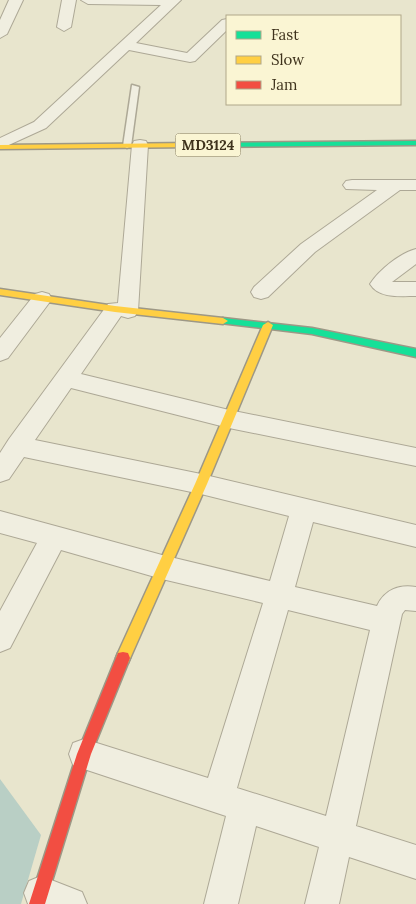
<svg xmlns="http://www.w3.org/2000/svg" width="416" height="904" viewBox="0 0 416 904" font-family="Lora,serif">
<style>
.water{fill:#b9cfc5}
.lines{fill:none;stroke-linecap:round;stroke-linejoin:round}
.lane-casing{stroke:#ada896;stroke-width:3}
.street-casing{stroke:#ada896;stroke-width:2}
.fast-casing{stroke:#9d9886;stroke-width:3}
.slow-casing{stroke:#9d9886;stroke-width:3}
.jam-casing{stroke:#9d9886;stroke-width:3}
.lane{fill:#f0eee0;fill-rule:evenodd}
.street{fill:#f0eee0;fill-rule:evenodd}
.fast{fill:#16e098;fill-rule:evenodd}
.slow{fill:#ffcf43;fill-rule:evenodd}
.jam{fill:#f24e42;fill-rule:evenodd}
.labels{text-anchor:middle;stroke-width:5;stroke-linejoin:round;paint-order:stroke}
.shield{fill:#faf5d3;stroke:#766c53;stroke-width:1}
.shield-label{font-size:14px;font-weight:bold;fill:#3e321c}
</style>
<rect width="100%" height="100%" fill="#e8e5cd"/>
<path class="water" d="M0,779L41,835L21,904H0Z"/>
<g class="lines">
<g class="lane-casing">
<path id="lane" d="M132,85L139,87L131,146L127,148L123,146Z"/>
</g>
<g class="street-casing">
<path id="street" d="M9,0H23L7,34L0,38V20Z
M62,0H76L71,27L64,31L57,27Z
M81,0H181L136,43L187,53L222,20L227,19V30L195,61L190,62L129,50L46,128L0,149V138L34,122L161,5L88,4Z
M140,140L146,141L148,145L138,311L135,316L128,318L121,316L81,374L229,410L416,448V466L229,428L71,388L35,440L201,474L416,525V547L313,522L295,587L377,606C384,590 399,584 416,587V611L405,610L402,614L356,826L416,845V879L349,857L339,904H305L319,847L256,826L238,904H204L226,816L84,769L73,765L69,754L73,743L84,739L208,778L263,603L162,579L61,550L10,648L0,652V611L37,543L0,533V511L162,555L270,581L289,516L201,494L24,457L9,479L0,482V453L9,439L108,304L118,303L132,145L134,141ZM288,610L370,630L326,816L237,788Z
M352,180H416V190H400L315,252L268,297L261,299L254,297L251,292L254,287L301,244L377,190L346,189L343,185L346,181Z
M416,249V264L392,282H416V296C401,296 379,299 370,284C379,270 400,253 416,249Z
M42,292L49,294L52,299L8,358L0,361V338L35,294Z
M41,876L82,892L87,904H28L24,893L29,881Z"/>
</g>
<g class="fast-casing">
<path id="fast" d="M416,141V145L194,147L190,145L194,143Z
M223,318L312,328L416,349V357L312,334L220,323L218,321L220,319Z"/>
</g>
<g class="slow-casing">
<path id="slow" d="M194,143L198,145L197,147L0,149V145Z
M0,289L115,306L223,318L228,321L223,324L115,312L0,295Z
M268,322L273,325L207,484L128,663L123,664L118,663L116,658L118,653L195,484L263,325Z"/>
</g>
<g class="jam-casing">
<path id="jam" d="M123,652L128,653L130,658L91,754L45,904H29L77,754L118,653Z"/>
</g>
<use href="#lane" class="lane"/>
<use href="#street" class="street"/>
<use href="#fast" class="fast"/>
<use href="#slow" class="slow"/>
<use href="#jam" class="jam"/>
</g>
<g class="labels">
<rect class="shield" x="175.5" y="133.5" width="65" height="23" rx="4"/>
<g class="shield-label">
<text x="208" y="150">MD3124</text>
</g>
</g>
<rect x="226" y="15" width="175" height="90" fill="#faf5d3" stroke="#afa78a"/>
<rect x="236" y="31" width="25" height="8" fill="#16e098" stroke="#afa78a"/>
<text x="271" y="40" font-size="15" fill="#3e321c">Fast</text>
<rect x="236" y="56" width="25" height="8" fill="#ffcf43" stroke="#afa78a"/>
<text x="271" y="65" font-size="15" fill="#3e321c">Slow</text>
<rect x="236" y="81" width="25" height="8" fill="#f24e42" stroke="#afa78a"/>
<text x="271" y="90" font-size="15" fill="#3e321c">Jam</text>
</svg>
